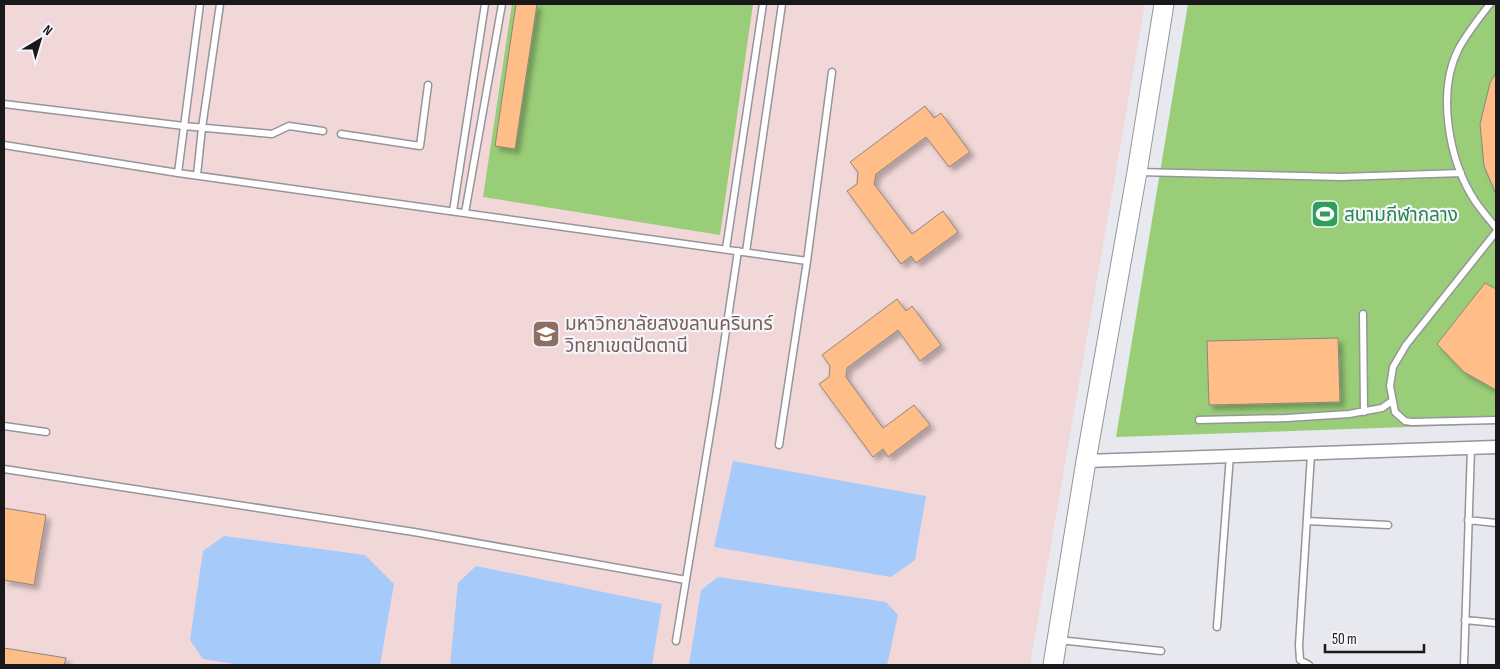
<svg xmlns="http://www.w3.org/2000/svg" width="1500" height="669" viewBox="0 0 1500 669" font-family="'Sofia Sans Condensed','Noto Sans Thai',sans-serif">
<style>
.education{fill:#f2d7d8}
.green{fill:#99cd77}
.water{fill:#a6cbfa}
.building{fill:#ffbd87;stroke:#8c8682;filter:url(#shadow)}
.lines{fill:none;stroke-linecap:round;stroke-linejoin:round}
.lane-casing{stroke:#95959b;stroke-width:9}
.street-casing{stroke:#95959b;stroke-width:15}
.secondary-casing{stroke:#95959b;stroke-width:21}
.lane{stroke:#fff;stroke-width:6}
.street{stroke:#fff;stroke-width:12}
.secondary{stroke:#fff;stroke-width:19}
.labels{text-anchor:middle;stroke-width:4.5;stroke-linejoin:round;paint-order:stroke}
.leisure-label{font-size:19px;fill:#27864d;stroke:#f5f5fc;text-anchor:start}
.education-label{font-size:19px;fill:#785e54;stroke:#f5f5fc;text-anchor:start}
</style>
<defs>
<filter id="shadow"><feDropShadow dx="4.5" dy="4.5" stdDeviation="2.5" flood-color="#0004"/></filter>
</defs>
<rect width="100%" height="100%" fill="#e8e8ef"/>
<path class="education" d="M4,4H1145L1030,665H4Z"/>
<path class="green" d="M512,4H753L720,235L483,197Z
M1188,4H1496V424L1116,437Z"/>
<path class="water" d="M733,461L926,496L915,560L891,577L714,547Z
M224,536L365,555L394,584L380,665H241L203,659L190,640L203,551Z
M476,566L662,604L652,665H450L458,583Z
M718,577L886,602L898,615L887,665H689L701,590Z"/>
<path class="building" d="M516,4H537L515,149L495,146Z
M1496,72V194L1484,166L1480,124L1490,83Z
M925,106L934,118L941,113L970,152L949,167L926,137L876,174L874,184L912,234L943,211L958,232L916,263L911,256L901,264L847,191L857,184L858,172L850,162Z
M1485,283L1496,289V390L1464,372L1437,344Z
M897,299L906,311L912,306L941,345L920,361L898,330L847,368L846,377L883,428L914,405L930,425L888,457L883,449L873,457L819,384L829,377L830,366L822,355Z
M1338,338L1340,402L1209,405L1207,341Z
M4,508L46,515L34,585L4,580Z
M4,648L66,658L64,665H4Z"/>
<g class="lines">
<g class="lane-casing">
<path id="lane" d="M1490,4C1479,18 1468,32 1459,48C1436,92 1449,161 1475,201C1482,211 1489,219 1496,228
M4,104L184,126L272,134L289,126L323,131
M341,134L420,146L428,85
M4,145L178,173L807,261
M1138,172L1341,177L1461,173
M178,173L200,4
M197,175L202,128L220,4
M453,211L485,4
M465,213L502,4
M1496,232L1406,345L1393,367L1390,386L1395,412L1405,421L1412,422L1496,420
M726,249L763,4
M746,252L782,4
M1363,314L1364,412
M1199,420L1287,418L1349,414L1382,408L1392,401
M4,426L46,432
M779,445L807,261L832,72
M4,469L414,532L686,580
M1468,520L1496,523
M1307,521L1388,525
M1465,620L1496,623
M1217,627L1230,455
M1059,640L1161,651
M676,641L716,397L738,251
M1309,665L1300,660L1299,645L1311,454
M1464,665L1471,448"/>
</g>
<g class="street-casing">
<path id="street" d="M1086,461L1496,447"/>
</g>
<g class="secondary-casing">
<path id="secondary" d="M1053,665L1086,461L1137,172L1164,4"/>
</g>
<use href="#lane" class="lane"/>
<use href="#street" class="street"/>
<use href="#secondary" class="secondary"/>
</g>
<defs>
<g id="stadium-square" transform="scale(1.4375)"><rect x="-9" y="-9" width="18" height="18" rx="4" fill="#2e9e5b" stroke="#f5f5fc"/><path d="M0-5a6.5 5 0 1 0 0 10a6.5 5 0 1 0 0-10ZM-3.5-1.8h7v3.6h-7Z" fill="#fff"/></g>
<g id="university-square" transform="scale(1.4375)"><rect x="-9" y="-9" width="18" height="18" rx="4" fill="#8d6e63" stroke="#f5f5fc"/><path d="M0-5L7-2L0 1L-7-2ZM-4 1L0 2.5L4 1V4Q0 6-4 4Z" fill="#fff"/></g>
</defs>
<g fill-rule="evenodd">
<use href="#stadium-square" x="1325" y="214"/>
<use href="#university-square" x="546" y="334"/>
</g>
<g class="labels">
<g class="leisure-label">
<text x="1344" y="221">สนามกีฬากลาง</text>
</g>
<g class="education-label">
<text x="565" y="330">มหาวิทยาลัยสงขลานครินทร์<tspan x="565" dy="22">วิทยาเขตปัตตานี</tspan></text>
</g>
</g>
<rect width="1500" height="669" fill="none" stroke="#19191b" stroke-width="10"/>
<g transform="translate(40 40) rotate(38)" stroke="#f5f5fc" stroke-width="4" paint-order="stroke">
<path d="M0-4L9 19L0 12L-9 19Z" fill="#19191b"/>
<text y="-8" font-size="14" font-weight="bold" text-anchor="middle" fill="#19191b">N</text>
</g>
<path d="M1325 644v8h99v-8" fill="none" stroke="#19191b" stroke-width="2.5"/>
<text x="1332" y="644" font-size="15" fill="#19191b" stroke="#f5f5fc" stroke-width="4" paint-order="stroke">50 m</text>
</svg>
